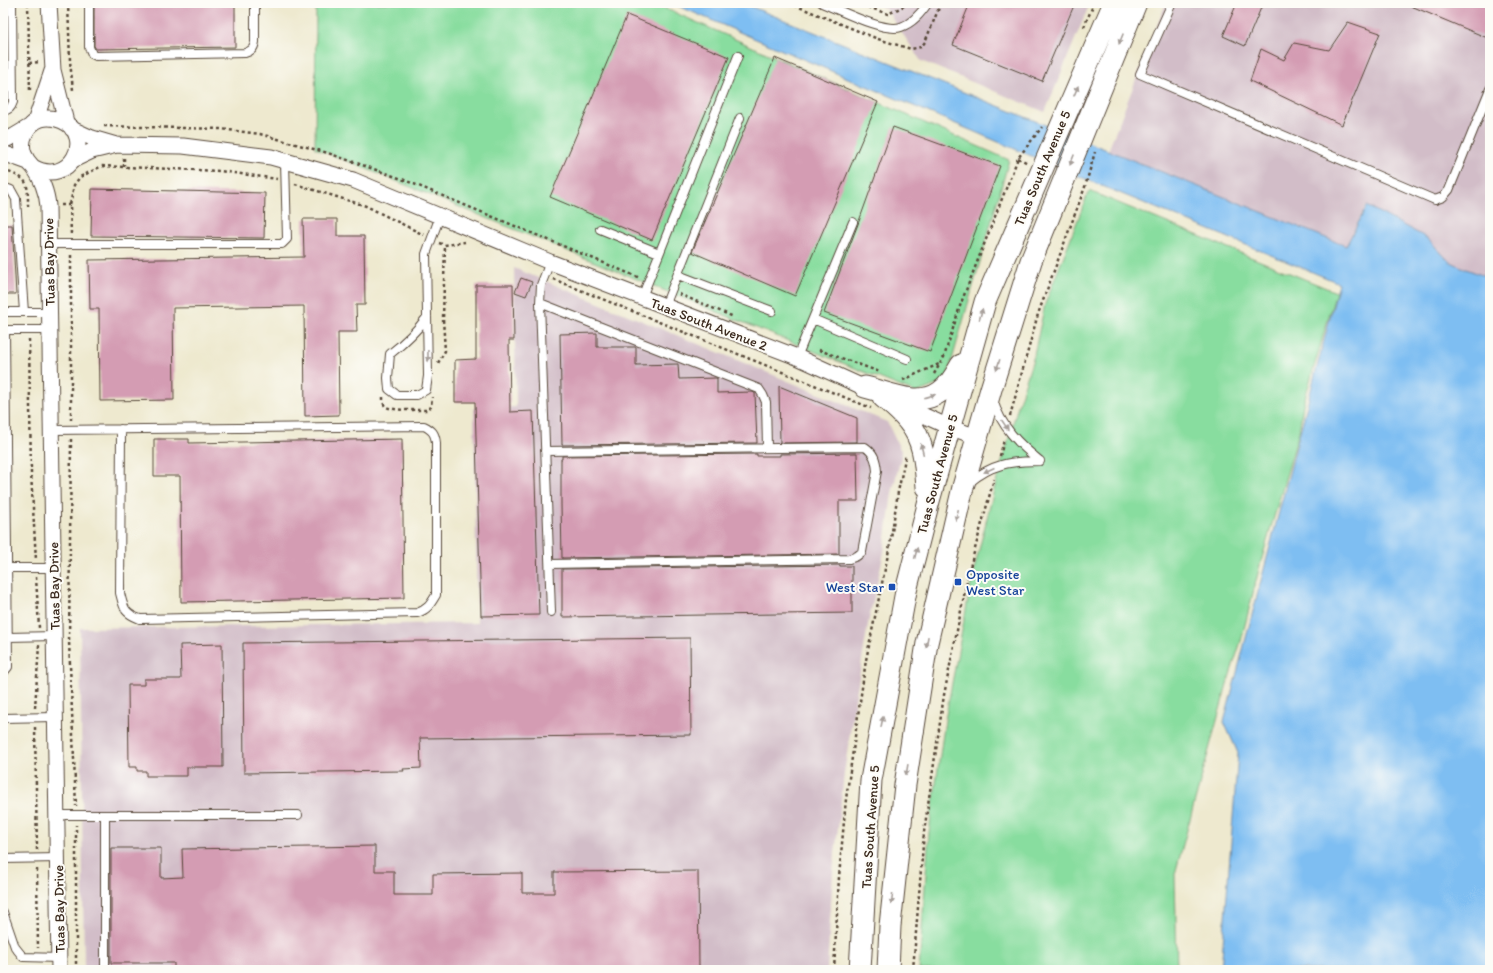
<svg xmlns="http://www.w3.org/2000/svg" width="1493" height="973" viewBox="0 0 1493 973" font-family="Itim,sans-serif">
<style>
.industrial{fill:#d2bdc8}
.green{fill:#88dd9f;stroke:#62845e}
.water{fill:#7ebef2;stroke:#5c7488}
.building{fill:#d49cb3}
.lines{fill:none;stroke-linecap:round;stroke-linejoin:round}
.lane-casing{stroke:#564739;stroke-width:10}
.street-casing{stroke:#564739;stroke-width:17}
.secondary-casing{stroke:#564739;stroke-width:23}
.path{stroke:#564739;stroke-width:2.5;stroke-dasharray:3 3;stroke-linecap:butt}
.lane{stroke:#fff;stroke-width:8}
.street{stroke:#fff;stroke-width:15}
.secondary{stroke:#fff;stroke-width:21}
.oneway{fill:#a79f9a}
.transit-dot{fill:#1a4fb4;stroke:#fdfcf7;stroke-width:1.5}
.labels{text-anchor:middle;stroke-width:4;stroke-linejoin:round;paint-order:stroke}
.street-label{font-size:14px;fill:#3b2a1e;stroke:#fdfcf7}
.transit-label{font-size:14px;fill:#164399;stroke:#fdfcf7;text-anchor:start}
</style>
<rect width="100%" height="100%" fill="#fdfcf7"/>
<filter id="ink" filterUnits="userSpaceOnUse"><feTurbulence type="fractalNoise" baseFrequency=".025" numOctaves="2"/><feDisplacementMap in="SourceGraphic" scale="8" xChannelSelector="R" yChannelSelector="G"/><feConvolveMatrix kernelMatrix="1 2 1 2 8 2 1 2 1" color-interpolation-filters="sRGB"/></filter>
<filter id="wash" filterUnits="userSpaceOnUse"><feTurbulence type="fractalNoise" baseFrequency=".012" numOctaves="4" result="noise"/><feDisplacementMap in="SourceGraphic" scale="16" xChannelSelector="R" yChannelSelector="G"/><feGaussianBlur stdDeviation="0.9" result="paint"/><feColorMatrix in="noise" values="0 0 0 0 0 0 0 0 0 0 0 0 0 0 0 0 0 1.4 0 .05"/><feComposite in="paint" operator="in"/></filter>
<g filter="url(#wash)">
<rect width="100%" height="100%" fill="#eee9cf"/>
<path class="industrial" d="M872,3H1090L1045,112L921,61L886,9Z
M1166,3H1490V278L1466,269L1449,261L1427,238L1366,206L1346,246L1108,151Z
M514,268L887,422L902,453L892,493L884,552L869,619L854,706L844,774L833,872L827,970H84L80,628L477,623L474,408L516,407Z"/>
<path class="green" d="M316,3H653L1009,160L946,381L916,393L315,148Z
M1089,191L1336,292L1303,405L1299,432L1260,565L1241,641L1227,684L1175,874L1177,970H919L929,832L945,720L972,578L995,486L1020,399L1033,359L1045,304Z"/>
<path class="water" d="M671,3H742L1346,246L1367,206L1427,238L1449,261L1466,269L1490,278V970H1221L1238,753L1224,722L1339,283L1095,183Z"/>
<g id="blocks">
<path class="building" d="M94,3H235V47L96,49L94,46Z
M970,3H1075L1042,81L953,45Z
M1237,3H1263L1245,46L1223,36Z
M1404,3H1490V39Z
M627,15L729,57L652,240L550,197Z
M1348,22L1380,33L1342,125L1250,81L1261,49L1284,60L1294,43L1329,50Z
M775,58L878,102L795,296L692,252Z
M893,127L1000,166L930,352L824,313L858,224Z
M92,189L265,193L264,238L91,236Z
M303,219H337V236H364L365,305H356L357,332H338L339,415L305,416L304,306L173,308L174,400L100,401L99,309H90L89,260L304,257Z
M3,225H12L16,294H3Z
M521,278L532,282L526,296L515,292Z
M476,285H513L514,340H509L510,412L533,411L539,615L481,616L475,402H455V360L476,359Z
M597,333V347H636V365L678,364L679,379L717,378V393L752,392L755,393L757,443L562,445L560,334Z
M779,386L857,418V442L780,443Z
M154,439H189V443L402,439L404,598L181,602L180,476H154Z
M857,453L858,501H839V554L562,558L561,504V459H562V456L757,454V456H780V454Z
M840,565V566H852V613L562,617V569Z
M690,638L691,735L420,738L421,768L403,769L404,771L244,773L243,643Z
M222,644L223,767H187V776H146V771H137V767H129L128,685H144V679H181L180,645Z
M375,846V871H394V895H433V874L522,873V893H554V872L698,871L699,970H554V968H524V970H174V963H111V848H161V878L183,877L182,849Z"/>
</g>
</g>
<g filter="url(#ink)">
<use href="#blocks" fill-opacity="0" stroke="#564739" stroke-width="1"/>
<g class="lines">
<g class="lane-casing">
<path id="lane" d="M89,3V47L92,54L96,56L245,53C251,51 254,49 255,42V3
M822,3C840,10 884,33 901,27C913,23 921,13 928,3
M1172,3L1140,74L1435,200L1443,197L1449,190L1490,89
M3,111C9,110 11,108 13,102L12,3
M3,187L11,190L16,199L24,312
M600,229L659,253
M49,244H282L287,239L285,161
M550,262L541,285L540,303L551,612
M678,275L772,311
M642,297L738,56
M540,303L759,389L763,395L766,402L767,448
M665,306L740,118
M3,312H50
M427,317C416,332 404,343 390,354L388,378L389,389L397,395H417L426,390L428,376L426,254L440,216
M813,319L907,359
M3,330H50
M797,357L853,222
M993,400C1001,427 1019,444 1040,461
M52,430L424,426C432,430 435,433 436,443V595C430,605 428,609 417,613L140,619C124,613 124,609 120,593L121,429
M545,451L865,447C874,453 876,460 877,471L862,552L857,556L849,559L550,564
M969,483C991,464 1011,461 1040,461
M3,568H54
M8,637L55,636
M3,673L8,667L5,330
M3,718L55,717
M57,815H298
M105,815V970
M3,859L58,858
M3,912L15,947L23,957L59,958"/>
</g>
<g class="street-casing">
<path id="street" d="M49,3L53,70L66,122
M35,122L52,71
M72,129L92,138L116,145
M3,141L14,136L29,127
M3,153L28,162
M73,160L92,151L117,145L183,146L271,157L353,180L550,262L797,357L874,392
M33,167C70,188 96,136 62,121C55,118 48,117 41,119C27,124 19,140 24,154C26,159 29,163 33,167C41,177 47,193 48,206L59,970
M894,402L949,427L977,437"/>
</g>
<g class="secondary-casing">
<path id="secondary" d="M865,387C888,392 918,408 940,392C949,386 956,374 961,365
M883,397C891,404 901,412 908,421C924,440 925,463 927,487
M860,970L871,780L906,591L929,501L985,302L1114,3
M888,970L890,926L905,785L927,643L963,487L991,389L1031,261L1136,3"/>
</g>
<path class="path" d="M28,3L30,92
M68,3L70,61L73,90
M789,3L878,39L911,49L921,47L925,42L941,3
M857,3L888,14L910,3
M1084,27L1094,3
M29,63L40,62
M104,126L221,129L260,134L328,153L402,179L640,278
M124,158V167
M1018,158L1028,163
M3,170C28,179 28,180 28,206
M295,184L366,206L424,235
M61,205H70
M71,234L70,205L74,185L80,177L102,166L220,171L277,179
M439,243L445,245L465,242
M553,279L871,408
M679,294L734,317
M29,339L31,473L36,560
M819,350L880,372
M438,363L445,351L443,319L445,245
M934,374L944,357L961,303L1018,158L1042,127
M903,380L939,364
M383,397C383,400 383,404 385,406C390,411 418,410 426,410L431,407L432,397
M1010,416L1038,314L1085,187L1095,152
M71,420V253
M71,439L69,641L76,806
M1000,456L1004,440
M36,577L39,628
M35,708L39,645
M35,727L37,850
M37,869L38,948
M76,970V825
M834,970L839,877L846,799L866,660L890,545L898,492L906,454
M913,970L924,832L944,695L969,571L994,479"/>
<use href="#lane" class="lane"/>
<use href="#street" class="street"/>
<use href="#secondary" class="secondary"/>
</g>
<defs><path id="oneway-solid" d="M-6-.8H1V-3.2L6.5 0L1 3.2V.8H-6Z"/></defs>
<g class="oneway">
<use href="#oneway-solid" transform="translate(1121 39) rotate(112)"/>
<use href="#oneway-solid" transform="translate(1076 91) rotate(-67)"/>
<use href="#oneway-solid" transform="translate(1072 160) rotate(112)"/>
<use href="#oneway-solid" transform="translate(981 314) rotate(-74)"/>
<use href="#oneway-solid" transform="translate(428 356) rotate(89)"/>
<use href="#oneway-solid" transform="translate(998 365) rotate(108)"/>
<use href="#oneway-solid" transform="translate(930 396) rotate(-16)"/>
<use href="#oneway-solid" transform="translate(1005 425) rotate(56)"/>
<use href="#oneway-solid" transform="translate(922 449) rotate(-104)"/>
<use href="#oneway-solid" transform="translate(989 470) rotate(156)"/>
<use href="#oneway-solid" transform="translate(957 515) rotate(103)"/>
<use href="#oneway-solid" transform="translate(916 553) rotate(-76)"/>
<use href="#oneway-solid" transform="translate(927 642) rotate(101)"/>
<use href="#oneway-solid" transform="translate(882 722) rotate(-79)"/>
<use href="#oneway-solid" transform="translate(907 770) rotate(99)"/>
<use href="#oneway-solid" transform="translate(892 899) rotate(96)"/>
</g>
</g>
<g class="transit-dot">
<rect x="954" y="578" width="8" height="8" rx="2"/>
<rect x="888" y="583" width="8" height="8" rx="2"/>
</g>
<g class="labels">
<g class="street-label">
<text transform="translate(1042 168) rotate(-67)" y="5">Tuas South Avenue 5</text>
<text transform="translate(49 262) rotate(-91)" y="5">Tuas Bay Drive</text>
<text transform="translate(709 324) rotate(21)" y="5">Tuas South Avenue 2</text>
<text transform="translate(937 474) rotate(-75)" y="5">Tuas South Avenue 5</text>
<text transform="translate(54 586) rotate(-91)" y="5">Tuas Bay Drive</text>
<text transform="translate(870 827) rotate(-86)" y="5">Tuas South Avenue 5</text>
<text transform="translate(59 909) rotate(-91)" y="5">Tuas Bay Drive</text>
</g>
<g class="transit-label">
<text x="966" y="579">Opposite<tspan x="966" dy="16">West Star</tspan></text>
<text x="884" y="592" text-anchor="end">West Star</text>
</g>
</g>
<rect width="1493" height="973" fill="none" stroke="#fdfcf7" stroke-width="16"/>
</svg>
